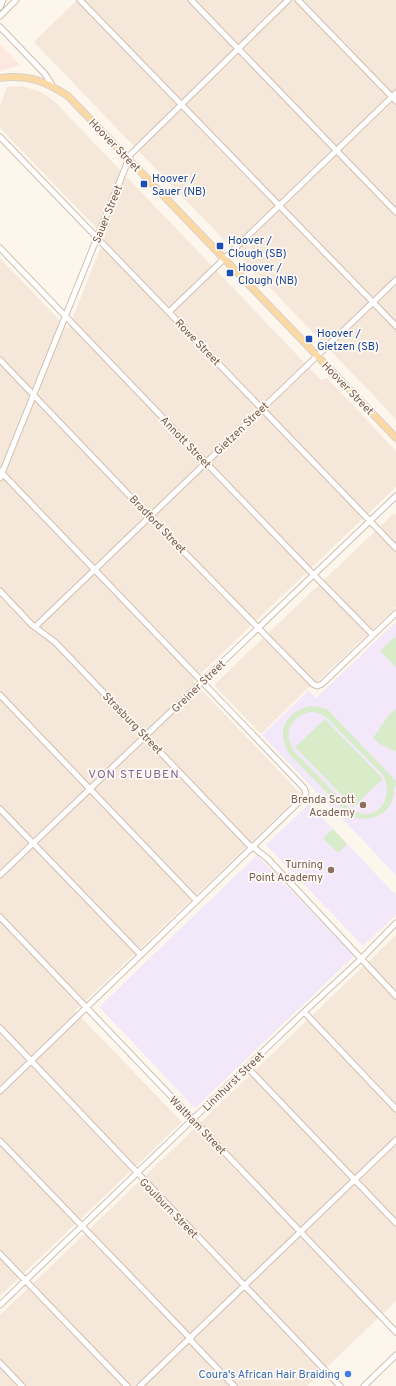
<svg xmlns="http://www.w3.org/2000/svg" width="396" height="1386" viewBox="0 0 396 1386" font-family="Overpass,sans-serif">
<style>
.residential{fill:#f5e8da}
.commercial{fill:#fde8e0}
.education{fill:#f3e8fa}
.green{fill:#d8ecc9;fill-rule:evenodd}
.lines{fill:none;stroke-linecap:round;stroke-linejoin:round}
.minor-casing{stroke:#d1beb0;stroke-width:7}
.major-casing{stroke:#dad1cd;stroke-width:8}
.minor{stroke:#fff;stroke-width:5}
.major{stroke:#fbd9a5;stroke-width:6}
.transit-dot{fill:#1a4fb4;stroke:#fffaf3;stroke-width:1.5}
.education-dot{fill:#8d6e63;stroke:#fffaf3;stroke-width:1.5}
.shop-dot{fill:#3f7fe0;stroke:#fffaf3;stroke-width:1.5}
.labels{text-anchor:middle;stroke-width:3.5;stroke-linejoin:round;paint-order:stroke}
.street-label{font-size:11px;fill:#7a5c4d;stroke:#fffaf3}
.transit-label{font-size:11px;fill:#164399;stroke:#fffaf3;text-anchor:start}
.education-label{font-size:11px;fill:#785e54;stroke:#fffaf3;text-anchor:end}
.shop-label{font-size:11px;fill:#366cbe;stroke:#fffaf3;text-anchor:end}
.neighbourhood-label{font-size:12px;letter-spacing:1px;fill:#846695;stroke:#fffaf3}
</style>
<rect width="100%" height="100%" fill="#fdf6ec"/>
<path class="residential" d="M77,0H396V419L34,42Z
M22,86L41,92L53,100L321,380L327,378L396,451V487L193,681L301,794L75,1011L182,1122L0,1296V258L68,329L105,237L0,128V105L7,87Z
M394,513L396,515V607L318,681L307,689L261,734L214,685Z
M396,935V1301L307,1386H0V1315Z"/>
<path class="commercial" d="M0,44L20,65L0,71Z"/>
<path class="education" d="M396,622V875L262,735L309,690L316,698Z
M309,804L396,895V915L363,946L266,845Z
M257,855L354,956L195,1108L99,1007Z"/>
<path class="green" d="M396,636V667L380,651Z
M310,706L320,707L328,710L396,781V787L394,786C396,813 372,824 350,816L290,755C275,733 285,712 310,706ZM310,712C318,712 323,714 329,720L383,775C396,802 373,826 348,807L294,751C283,734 289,717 310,712Z
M396,709V752L380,744L373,738L389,715Z
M325,719L383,779L353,807L295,747Z
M333,829L347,844L338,853L323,838Z"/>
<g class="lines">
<g class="minor-casing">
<path id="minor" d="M80,0L396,326
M191,0L396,212
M298,0L396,101
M0,7L3,0
M0,16L16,0
M0,27L45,74L52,85
M0,137L396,548
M0,248L309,570L373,635
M169,312L396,93
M0,360L149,516L313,684L317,686L322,684L396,613
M0,471L304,788L306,793L304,797L0,1091
M0,478L126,166L128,158L132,153L288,0
M0,591L32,625L55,642L249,845L253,847L268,859L396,996
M35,627L396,280
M0,695L197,901
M0,809L141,955
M0,875L396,496
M0,917L396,1332
M304,1012L396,1109
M0,1028L340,1386
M247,1067L396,1223
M0,1141L190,1338L192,1342L234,1386
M0,1254L127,1386
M0,1305L304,1012L361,959L396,923
M0,1363L22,1386
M140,1386L396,1140
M364,1386L396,1355"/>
</g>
<g class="major-casing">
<path id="major" d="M0,78C28,74 45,81 68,96L396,438"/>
</g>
<use href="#minor" class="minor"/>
<use href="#major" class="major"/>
</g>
<g class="transit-dot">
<rect x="140" y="180" width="8" height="8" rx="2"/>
<rect x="216" y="242" width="8" height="8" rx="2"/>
<rect x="226" y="269" width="8" height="8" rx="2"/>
<rect x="305" y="335" width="8" height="8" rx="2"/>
</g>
<g class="education-dot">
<circle cx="363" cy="805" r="4"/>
<circle cx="331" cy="870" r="4"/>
</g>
<circle class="shop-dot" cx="348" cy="1374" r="4"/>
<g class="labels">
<g class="street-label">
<text transform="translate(115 145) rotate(46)" y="4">Hoover Street</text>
<text transform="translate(107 214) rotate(-68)" y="4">Sauer Street</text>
<text transform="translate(198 342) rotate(46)" y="4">Rowe Street</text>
<text transform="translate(348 388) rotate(46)" y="4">Hoover Street</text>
<text transform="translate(241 428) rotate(-44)" y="4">Gietzen Street</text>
<text transform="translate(186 442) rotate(46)" y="4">Annott Street</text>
<text transform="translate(158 524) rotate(46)" y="4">Bradford Street</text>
<text transform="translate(198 686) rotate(-44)" y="4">Greiner Street</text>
<text transform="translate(133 723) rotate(46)" y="4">Strasburg Street</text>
<text transform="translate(233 1081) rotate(-44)" y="4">Linnhurst Street</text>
<text transform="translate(198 1125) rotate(46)" y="4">Waltham Street</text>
<text transform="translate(169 1208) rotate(46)" y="4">Goulburn Street</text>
</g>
<g class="transit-label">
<text x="152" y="182">Hoover /<tspan x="152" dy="13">Sauer (NB)</tspan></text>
<text x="228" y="244">Hoover /<tspan x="228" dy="13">Clough (SB)</tspan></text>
<text x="238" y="271">Hoover /<tspan x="238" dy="13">Clough (NB)</tspan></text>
<text x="317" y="337">Hoover /<tspan x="317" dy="13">Gietzen (SB)</tspan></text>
</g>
<g class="education-label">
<text x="355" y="803">Brenda Scott<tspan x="355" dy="13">Academy</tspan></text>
<text x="323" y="868">Turning<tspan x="323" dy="13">Point Academy</tspan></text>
</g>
<g class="shop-label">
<text x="340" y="1378">Coura's African Hair Braiding</text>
</g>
<g class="neighbourhood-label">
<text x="134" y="778">VON STEUBEN</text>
</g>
</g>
</svg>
